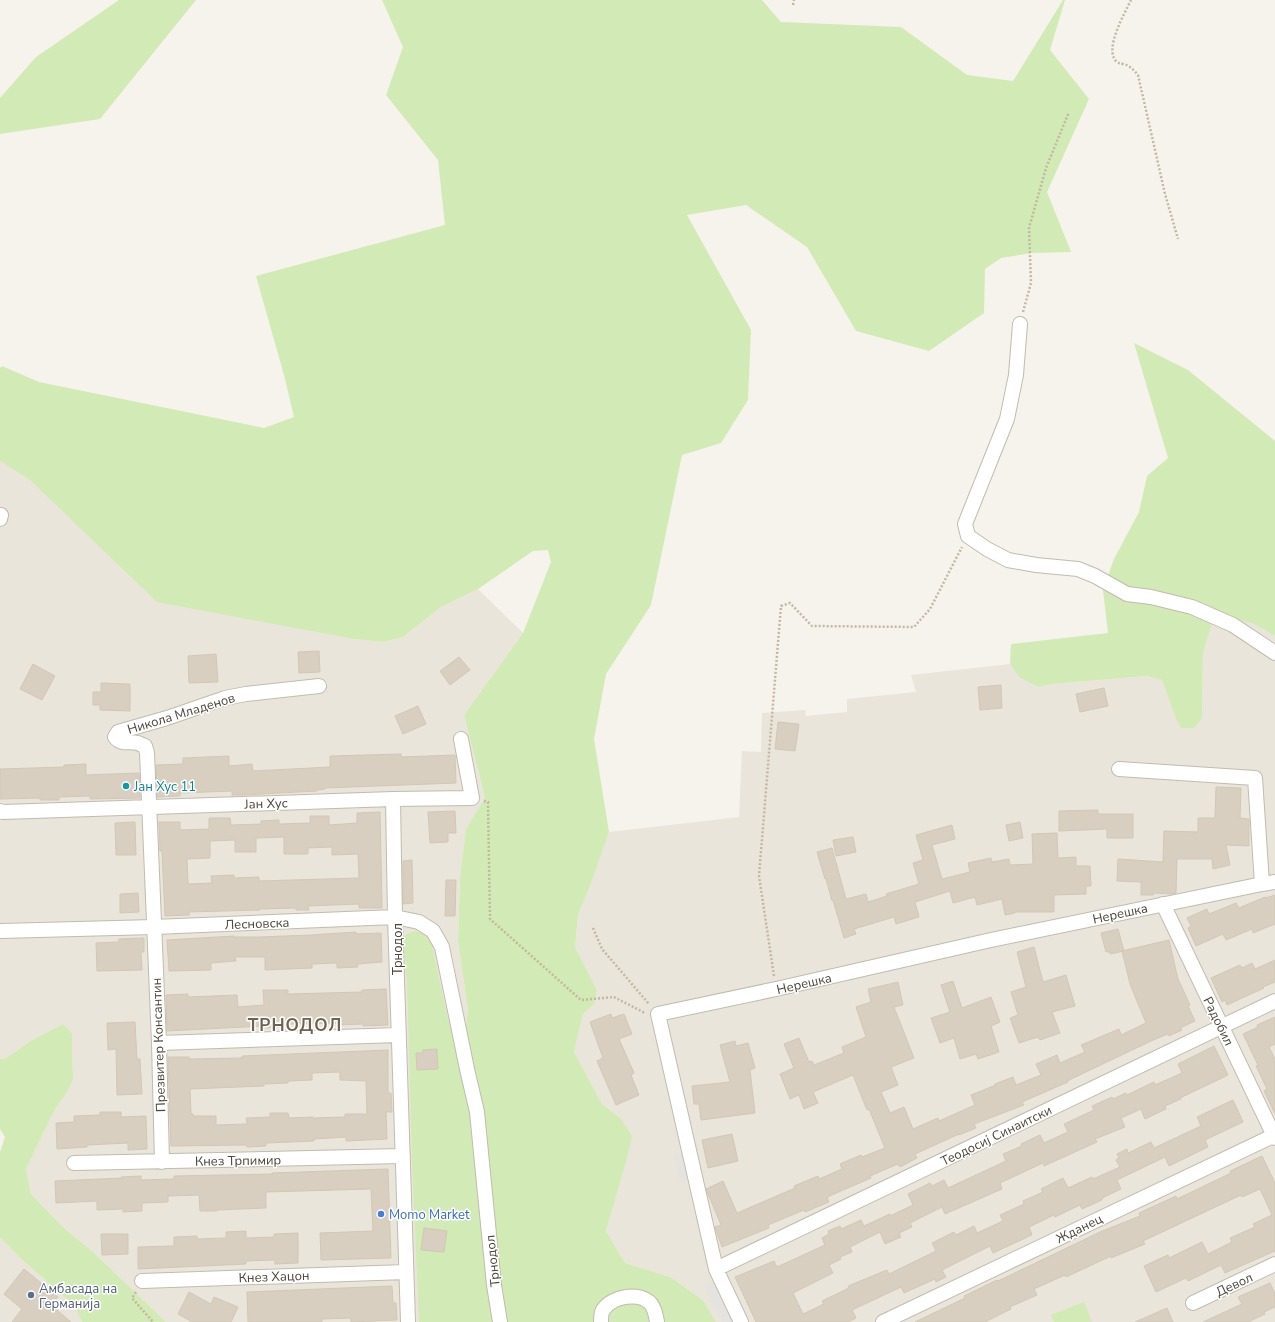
<svg xmlns="http://www.w3.org/2000/svg" width="1275" height="1322" viewBox="0 0 1275 1322" font-family="'Nunito Sans',sans-serif">
<style>
.residential{fill:#eae5da}
.green{fill:#d2eab5}
.parking{fill:#e5e3e0}
.building{fill:#d8cfc1;stroke:#d3c7b4;fill-rule:evenodd}
.lines{fill:none;stroke-linecap:round;stroke-linejoin:round}
.minor-casing{stroke:#c2bbae;stroke-width:16}
.path{stroke:#c4b79f;stroke-width:2.5;stroke-dasharray:2 2;stroke-linecap:butt}
.minor{stroke:#fff;stroke-width:14}
.culture-dot{fill:#0f9aa8;stroke:#fff;stroke-width:1.5}
.shop-dot{fill:#3f7fe0;stroke:#fff;stroke-width:1.5}
.service-dot{fill:#5c6f8a;stroke:#fff;stroke-width:1.5}
.labels{text-anchor:middle;stroke-width:3;stroke-linejoin:round;paint-order:stroke}
.street-label{font-size:13px;fill:#4b4439;stroke:#fff}
.culture-label{font-size:13px;fill:#0d838f;stroke:#fff;text-anchor:start}
.shop-label{font-size:13px;fill:#366cbe;stroke:#fff;text-anchor:start}
.service-label{font-size:13px;fill:#4e5e75;stroke:#fff;text-anchor:start}
.district-label{font-size:17px;font-weight:bold;letter-spacing:1px;fill:#6e6250;stroke:#fff}
</style>
<rect width="100%" height="100%" fill="#f6f3ec"/>
<path class="residential" d="M0,461L286,626L353,639L383,642L403,637L441,607L478,589L523,633L464,715L485,799L466,829L460,877L458,942L468,1010L453,1129L452,1322H166L92,1251L64,1228L31,1194L26,1169L49,1121L57,1106L66,1094L73,1080L72,1033L63,1024L32,1040L6,1058L0,1059Z
M1228,616L1254,624L1275,636V1322H716L703,1300L670,1277L625,1263L606,1231L625,1166L621,1119L602,1104L574,1052L583,1014L594,1004L597,990L575,947L578,915L592,881L609,832L739,817L742,751L761,752L762,713L806,710L805,716L847,712V699L916,692L911,675L1010,664L1019,677L1038,687L1052,684L1147,676L1162,680L1176,719L1202,718L1203,653L1212,624Z
M0,1237L20,1258L74,1305L82,1322H0Z"/>
<path class="green" d="M119,0H196L100,119L0,134V98L36,57Z
M382,0H762L781,22L901,27L967,75L1013,81L1063,0H1065L1050,50L1089,99L1047,192L1071,252L1032,253L1001,258L985,269L984,313L929,351L856,331L807,247L746,205L687,215L751,330L748,400L721,443L682,455L651,605L606,674L594,739L609,832L592,881L578,915L575,947L597,990L594,1004L583,1014L574,1052L602,1104L621,1119L632,1136L625,1166L606,1231L625,1263L670,1277L703,1300L716,1322H419L412,1159L407,982L403,941L404,936L409,933L414,931L425,934L432,945L447,1015L461,1065L468,1010L458,942L460,877L466,829L485,798L464,715L523,633L551,562L548,550L533,551L478,589L441,607L403,637L383,642L353,639L157,602L30,480L0,461V368L2,366L39,382L264,428L294,417L284,375L256,276L445,225L438,160L386,95L403,47Z
M1134,343L1188,370L1275,441V636L1254,624L1228,616L1212,624L1203,653L1202,718L1194,728H1181L1176,719L1162,680L1147,676L1052,684L1038,687L1019,677L1010,664L1011,644L1108,633L1103,590L1114,559L1139,512L1147,476L1168,458Z
M63,1024L72,1033L73,1080L66,1094L57,1106L49,1121L26,1169L31,1194L64,1228L92,1251L166,1322H82L74,1305L20,1258L0,1237V1152L5,1137L0,1129V1059L6,1058L32,1040Z
M1084,1302L1092,1322H1054L1051,1315Z"/>
<path class="parking" d="M685,1151L691,1181L680,1183L674,1154Z
M712,1281L733,1322H722L704,1285Z"/>
<path class="building" d="M319,651L320,672L299,673L298,652Z
M216,654L218,682L189,683L188,656Z
M459,657L470,670L450,685L440,671Z
M33,664L55,676L42,700L20,689Z
M101,683L130,684V711L100,710V705H93V692H101Z
M1001,685L1002,708L980,710L978,687Z
M1104,688L1108,706L1080,712L1076,694Z
M418,706L426,724L403,734L395,716Z
M778,722L799,724L795,751L775,749Z
M401,754V757L455,755L456,783L325,788V789L317,790V791L243,795H232V791L180,793V796L157,797L156,765L183,764V758L229,756V766L252,764L253,771L330,767V756Z
M86,764V775L139,773L140,798L90,799V796L59,797V800H40V798L0,799V769L64,767V765Z
M1216,787L1241,788L1240,818L1249,819V846L1226,845L1230,865L1213,869L1212,859H1177L1176,893L1171,894L1154,893L1153,895H1141V882L1117,881L1118,859L1163,862L1164,831L1198,832V818H1215Z
M1098,810V814H1133V838H1107V829L1059,831V811Z
M455,811L456,833H448V842L430,843L428,812Z
M380,812L382,908H359V904L308,906L309,910H296V908L260,909V910L189,912V915L165,916L162,851H160L159,822H180V830L209,829V818H230L231,825L261,824V821L279,820V824L310,823V816H329V825L357,823V813ZM284,837V854H308V848L332,847V855L358,854L359,878L259,881V877L234,878V875L211,876L212,883L188,884L187,859L210,858V841L235,840V852H256V838Z
M135,822L136,855H116L115,823Z
M1020,822L1023,838L1009,841L1006,825Z
M952,825L955,839L932,845L942,879L970,872L968,863L991,858L992,862L1009,859L1010,865L1033,864L1032,834L1057,833L1058,858L1076,857V866H1090L1091,886H1086V894L1054,895V912H1015V913L1005,915L1002,899L977,905L975,897L953,903L950,891L915,902L919,917L896,924L894,917L854,929L856,934L844,938L833,900L832,901L826,879H825L817,852L832,848L846,899L866,894L868,902L887,896L886,894L919,884L913,863L923,860L916,835Z
M853,837L856,852L836,856L833,840Z
M412,860L413,903L403,904V861Z
M446,880H456L455,916H445Z
M138,893L139,912L120,913V894Z
M1275,895V924L1253,933L1252,929L1226,940L1223,934L1196,946L1188,928L1191,926L1187,918L1207,909L1209,914L1236,903L1239,908L1265,897L1266,898Z
M1118,929L1124,951L1110,954V952H1106L1101,933Z
M356,932V934L381,933L382,962L357,964L358,967L337,968V963L312,964V968L265,970V957H235L236,961L211,963V970L169,971L167,940L234,936V937H259L311,935Z
M144,938V952H141L142,970L97,971L96,943L119,942V939Z
M1169,940L1178,979L1190,1005L1188,1006L1195,1021L1180,1028L1182,1030L1169,1036L1168,1034L1151,1041L1067,1081L1068,1082L1022,1102L1024,1105L974,1124L976,1128L959,1135V1134L915,1154L917,1158L900,1167L898,1164L870,1176L871,1178L827,1197L829,1202L805,1212L804,1210L768,1225L769,1228L722,1247L715,1227L721,1225L706,1189L723,1181L737,1213L795,1188L794,1186L818,1176L819,1179L842,1169L840,1164L861,1155L862,1157L885,1148L869,1109L867,1110L853,1075L813,1092L818,1103L804,1109L799,1095L790,1099L780,1074L794,1068L784,1044L799,1038L809,1062L812,1061L814,1065L844,1053L842,1047L866,1037L856,1007L871,1002L868,989L898,982L903,1005L894,1007L914,1058L891,1067L898,1085L881,1092L890,1113L904,1107L913,1129L938,1118L939,1121L975,1105L971,1095L996,1085L995,1084L1013,1077L1016,1085L1041,1075L1036,1064L1057,1055L1060,1063L1085,1052L1081,1045L1119,1029L1121,1035L1146,1023L1130,984L1122,951Z
M1034,947L1043,982L1066,975L1075,1006L1052,1012L1060,1033L1040,1040L1038,1037L1019,1043L1010,1018L1018,1015L1011,992L1026,987L1017,952Z
M1275,960V982L1263,987L1264,988L1227,1005L1225,1000L1222,1002L1211,978L1240,965L1242,968L1252,963L1255,969Z
M953,981L962,1008L991,997L1000,1022L991,1026L999,1052L978,1059L976,1054L960,1059L954,1038L940,1043L931,1018L950,1012L941,985Z
M386,989L388,1025L363,1026V1024L339,1025V1023L289,1024V1027L264,1028V1026L167,1031L166,995L188,994V997L237,995L238,1007L264,1005L263,990H288V994L362,992V990Z
M611,1014L612,1018L624,1014L632,1034L619,1039L634,1073L631,1075L639,1095L616,1105L597,1061L603,1058L590,1022Z
M1275,1017V1044L1269,1047L1275,1059V1114L1264,1091L1267,1089L1256,1066L1258,1065L1243,1034L1258,1027L1257,1025Z
M135,1022L137,1059H140L142,1094L117,1095L116,1049L108,1050L107,1023Z
M735,1041L736,1046L748,1043L755,1068L750,1070L755,1113L701,1120L699,1104H694L692,1086L730,1082L720,1045Z
M1214,1046L1228,1075L1180,1098L1181,1099L1165,1106L1166,1109L1145,1119L1141,1109L1121,1118L1125,1127L1095,1139L1097,1142L1044,1166L1043,1163L1000,1183L1002,1189L945,1214L942,1207L910,1223L912,1227L899,1233L901,1237L885,1244L880,1232L850,1247L852,1252L840,1257L841,1259L829,1265L833,1273L793,1293L803,1314L824,1304L822,1301L849,1288L848,1286L887,1270L889,1274L936,1251L932,1243L954,1232L956,1235L974,1226L977,1233L1003,1221L1000,1215L1024,1204L1023,1201L1043,1192L1041,1189L1063,1178L1068,1188L1092,1177L1093,1179L1120,1167L1116,1160L1119,1158L1117,1154L1127,1149L1128,1153L1151,1142L1154,1148L1201,1126L1197,1117L1233,1100L1243,1122L1205,1140L1208,1147L1169,1166L1165,1157L1117,1180L1121,1189L1102,1198V1200L1082,1209L1080,1205L1055,1217L1054,1215L1029,1227L1032,1235L993,1253L990,1246L942,1270L946,1277L936,1282L935,1279L904,1293L901,1287L852,1310L856,1318L848,1322H756L735,1277L774,1261L777,1267L825,1245L822,1238L829,1234L828,1231L840,1226L841,1229L861,1220L864,1226L890,1214V1216L913,1205L908,1194L930,1183L932,1186L944,1180L948,1188L1006,1161L1003,1154L1022,1146L1021,1144L1040,1135L1044,1143L1068,1132L1064,1124L1094,1110L1092,1106L1112,1097L1113,1099L1126,1093L1127,1095L1154,1082L1155,1085L1182,1073L1178,1064Z
M437,1049L438,1069L417,1070L416,1053H423V1050Z
M388,1050V1093H391L392,1112H386L387,1139L346,1141V1137L314,1139V1141L266,1143V1146L247,1147V1145L171,1146L168,1057H189V1059L242,1058V1056ZM340,1072V1080L366,1081L367,1114H345V1117L313,1118V1117L289,1118L288,1113H270V1117L246,1118L247,1124L216,1125V1116H193V1114H191L190,1089L264,1086V1084L288,1083V1081L312,1080V1073Z
M100,1112H121V1117L146,1116L147,1149L128,1150V1143L87,1145V1147L57,1149L56,1123L74,1122V1116L100,1115Z
M732,1134L738,1161L708,1168L702,1140Z
M1262,1156L1275,1183V1251L1225,1273L1221,1265L1188,1281L1186,1278L1156,1292L1144,1266L1168,1255L1169,1258L1202,1242L1208,1254L1232,1242L1230,1238L1255,1227L1253,1224L1272,1215L1260,1189L1242,1197L1241,1195L1143,1241L1145,1244L1111,1258V1256L1066,1277L1065,1275L1034,1289L1037,1295L1010,1307L1011,1309L985,1322H915L965,1298L964,1296L997,1280L998,1281L1100,1232L1140,1216L1139,1213L1176,1196L1177,1199L1231,1173L1230,1171Z
M388,1169L391,1258L321,1260L320,1233L373,1231L371,1189L266,1192V1208L217,1210V1211H200L199,1195L168,1196V1202L142,1203V1211L123,1212V1209L97,1210V1201L56,1203L55,1181L122,1178L121,1177L141,1176V1180L174,1179V1176L272,1174V1173Z
M424,1228L447,1231L444,1252L421,1250Z
M246,1231V1238L274,1237V1234L298,1233V1263L275,1264V1260L246,1261V1264L138,1269V1247L174,1246V1237L197,1236V1239L226,1238V1232Z
M101,1234H128V1254L102,1255Z
M24,1269L58,1297L51,1305L71,1322H12L22,1309L4,1294Z
M1270,1283L1275,1294V1307L1264,1312L1265,1314L1248,1322H1203L1242,1304L1238,1297Z
M392,1286L393,1303H396L397,1320L351,1322V1318L322,1319V1322H248L247,1292Z
M189,1292L211,1304L214,1297L238,1307L231,1322H192L178,1314Z
M1167,1308L1173,1322H1135Z"/>
<g class="lines">
<g class="minor-casing">
<path id="minor" d="M1020,324L1016,375L1007,419L965,524L968,536L987,549L1008,560L1036,565L1078,569L1095,576L1127,594L1151,597L1192,607L1233,625L1275,653
M0,519L1,515
M1119,769L1255,778L1262,884
M0,811L3,812L393,799L472,798L461,739
M1163,904L1275,1138
M0,931L154,927L395,917L393,799
M159,1043L399,1035
M162,1162L159,1043L147,753L145,746C142,745 140,744 138,743C129,741 121,745 115,737L118,732L167,718L225,698L246,694L319,686
M74,1163L403,1156
M716,1269L1275,1001
M142,1281L406,1272
M1193,1303L1275,1264
M408,1322L395,917L419,922L433,931L442,947L467,1069L477,1112L494,1285L500,1322
M601,1322C601,1318 601,1313 603,1310C612,1296 640,1291 651,1304C655,1309 656,1316 657,1322
M741,1322L716,1269L658,1014L776,989L991,940L1262,884L1275,882
M883,1322L1275,1135"/>
</g>
<path class="path" d="M1131,0C1125,13 1103,50 1117,62C1120,64 1120,63 1123,64C1129,65 1134,70 1138,75L1165,194L1178,239
M793,5L794,0
M1023,312L1031,283L1029,228L1046,168L1069,112
M484,801L488,802L490,919L581,1000L614,997L645,1013
M593,928L602,949L649,1004
M774,976L759,876L781,606L790,603L812,626L914,627L930,609L962,547
M136,1292L132,1298L153,1322"/>
<use href="#minor" class="minor"/>
</g>
<circle class="culture-dot" cx="126" cy="786" r="4"/>
<circle class="shop-dot" cx="381" cy="1214" r="4"/>
<circle class="service-dot" cx="31" cy="1295" r="4"/>
<g class="labels">
<g class="street-label">
<text transform="translate(181 713) rotate(-17)" y="5">Никола Младенов</text>
<text transform="translate(266 803) rotate(-2)" y="5">Јан Хус</text>
<text transform="translate(1120 913) rotate(-12)" y="5">Нерешка</text>
<text transform="translate(257 923) rotate(-2)" y="5">Лесновска</text>
<text transform="translate(397 949) rotate(-90)" y="5">Трнодол</text>
<text transform="translate(804 983) rotate(-13)" y="5">Нерешка</text>
<text transform="translate(1219 1021) rotate(64)" y="5">Радобил</text>
<text transform="translate(158 1045) rotate(-92)" y="5">Презвитер Консантин</text>
<text transform="translate(996 1135) rotate(-26)" y="5">Теодосиј Синаитски</text>
<text transform="translate(238 1160) rotate(-1)" y="5">Кнез Трпимир</text>
<text transform="translate(1079 1228) rotate(-26)" y="5">Жданец</text>
<text transform="translate(492 1261) rotate(-96)" y="5">Трнодол</text>
<text transform="translate(274 1276) rotate(-2)" y="5">Кнез Хацон</text>
<text transform="translate(1234 1284) rotate(-25)" y="5">Девол</text>
</g>
<g class="culture-label">
<text x="134" y="791">Јан Хус 11</text>
</g>
<g class="shop-label">
<text x="389" y="1219">Momo Market</text>
</g>
<g class="service-label">
<text x="39" y="1293">Амбасада на<tspan x="39" dy="15">Германија</tspan></text>
</g>
<g class="district-label">
<text x="295" y="1031">ТРНОДОЛ</text>
</g>
</g>
</svg>
